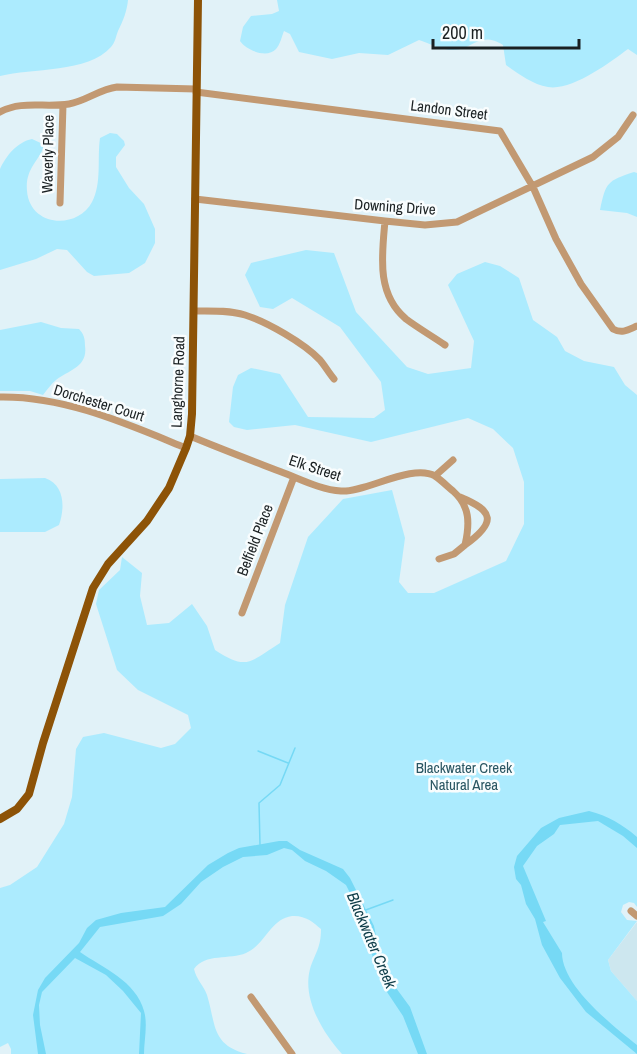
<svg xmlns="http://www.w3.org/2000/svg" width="637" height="1054" viewBox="0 0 637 1054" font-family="'Archivo Narrow',sans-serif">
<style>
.built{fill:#cde7ef}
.green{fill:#acebfe}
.water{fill:#76d9f5}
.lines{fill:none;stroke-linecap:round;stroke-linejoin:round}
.stream{stroke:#76d9f5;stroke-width:1.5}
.minor{stroke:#c29972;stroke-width:7}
.major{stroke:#8d5307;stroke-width:8}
.labels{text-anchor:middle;stroke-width:5;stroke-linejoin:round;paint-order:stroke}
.street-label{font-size:15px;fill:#1a2022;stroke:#f9fdfe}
.park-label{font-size:15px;fill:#2a5662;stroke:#f9fdfe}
.water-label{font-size:16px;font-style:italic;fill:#0e3c48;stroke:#f9fdfe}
</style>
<rect width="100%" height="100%" fill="#e1f2f8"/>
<path class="built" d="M637,922V1001L611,971L608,960Z"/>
<path class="green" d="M0,0H128C127,11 123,21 118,31C116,36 115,43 111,47C88,73 32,68 0,76Z
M277,0H637V55L628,49C609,63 572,91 548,87C532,84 519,74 506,65L503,45C479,30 472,51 452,50C442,50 428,43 419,40L388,55L359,53L332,59L299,52L290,34L284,31C282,36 280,45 276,49C267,59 246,50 240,41L243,27L251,16L272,14L279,11Z
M110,133L117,134L124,141L125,145L116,157V167L129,188L144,204L155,229V243L145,263L129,273L94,276L87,272L67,250L57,249L36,259L0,270V169C6,156 17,142 32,139L45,145C38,162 25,169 27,191C30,227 77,230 92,202C102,183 97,159 100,138Z
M634,172L637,173V217L627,213L600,210C606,182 607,181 634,172Z
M306,250L334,253L356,312L407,367L428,374L471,368L474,341L448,285L457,274L485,262L500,266L519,278L533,320L557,337L565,351L584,361L614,367L625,385L637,395V907L634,903L629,902L623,905L621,912L627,920L637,921L608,960L611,971L637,1001V1054H342C323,1033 302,999 310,969C315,953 321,948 321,929C313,922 305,915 292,916C270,919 265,945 246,953C230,960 205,953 194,969C196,979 204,986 207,995C216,1024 211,1045 247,1054H11V1049L8,1043L0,1047V888L10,885L37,867L64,824L72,797L76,749L83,737L104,733L161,748L175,744L191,728L188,715L138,690L117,670L96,604L99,590L120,570L122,557L142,573L140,596L147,625L169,623L192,604L207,626L215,650C247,671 250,662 280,643L285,605L308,537L343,499L392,490L405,538L399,582L408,593H434L506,561L524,524V482L513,448L493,429L468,418L371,442L295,425L247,430L234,427L229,422L233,387L238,375L251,368L280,374L308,417L374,418L385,410L381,382L340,327L292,298L273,309L260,307L245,275L251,263Z
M41,322L61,328L79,329C84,334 85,339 85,346C88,367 69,370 56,380C51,384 47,390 43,395L30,391H0V330Z
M45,478C65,485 65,508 59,525L45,532H0V479Z"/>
<path class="water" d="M589,811C608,816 622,824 637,837V848L623,836L598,821L560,825L554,834L537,846L523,866L546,921L543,922L562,953C562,986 613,1026 637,1045V1054L586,1012L560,978L542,945L535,919L526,904L521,885L516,879L514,867L517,856L541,828L559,818Z
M279,841H287L300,850L343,869L350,878L374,926L378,946L388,977L410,1007L427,1054H418L403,1016L387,992L365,937L358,909L346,885L326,871L305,861L292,850L284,848L267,855L243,857L223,867L201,882L181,904L163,916L100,927L80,952C103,968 136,981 144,1011C148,1024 144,1041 144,1054H139L141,1013L123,991L106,975L75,958L42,992L39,1005L40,1025L46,1054H38L33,1015L38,990L45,978L79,943L87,928L96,920L121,913L165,907L208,865L228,853L239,848Z"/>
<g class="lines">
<path class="stream" d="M258,751L288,763
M260,845L259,803L280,785L295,748
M363,911L393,900"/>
<path class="minor" d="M196,92L500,131L533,187L556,239L581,284L613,329C622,334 628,330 637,326
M0,112C22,100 45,108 69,104C86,101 100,89 117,87L196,89
M195,199L385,221L425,225L457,222L593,157L618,137L633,115
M60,203L63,105
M385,221C382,255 376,294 406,319C418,328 432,336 445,345
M194,311C210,311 229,310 245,315C267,322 304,343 320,360C325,366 329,373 334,379
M0,397C65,396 127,424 186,448
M190,436C221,449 253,461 284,473C302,480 322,490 341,491C365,493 412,463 435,476C441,480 447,486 453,491C470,506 470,523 465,545L454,554L439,559
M435,476L453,460
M460,497C494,511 497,522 465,545
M242,613L294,477
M631,911L637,916
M251,997L292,1054"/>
<path class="major" d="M0,819L17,809L29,794L43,743L93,588L108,564L147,521L169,488L186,448L190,436L192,414L198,0"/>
</g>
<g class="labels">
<g class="street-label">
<text transform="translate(449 110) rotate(7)" y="5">Landon Street</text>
<text transform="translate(48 154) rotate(-89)" y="5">Waverly Place</text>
<text transform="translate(395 207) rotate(4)" y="5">Downing Drive</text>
<text transform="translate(178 382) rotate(-88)" y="5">Langhorne Road</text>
<text transform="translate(99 403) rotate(17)" y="5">Dorchester Court</text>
<text transform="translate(315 468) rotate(18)" y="5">Elk Street</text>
<text transform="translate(255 540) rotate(-69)" y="5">Belfield Place</text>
</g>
<g class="park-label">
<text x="464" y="773">Blackwater Creek<tspan x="464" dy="17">Natural Area</tspan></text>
</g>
<g class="water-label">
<text transform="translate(372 940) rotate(67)" y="6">Blackwater Creek</text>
</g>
</g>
<path d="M433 39v9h146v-9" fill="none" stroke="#1a2022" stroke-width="3"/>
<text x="442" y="39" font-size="18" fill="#1a2022" stroke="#f9fdfe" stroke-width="4.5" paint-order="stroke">200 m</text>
</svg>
